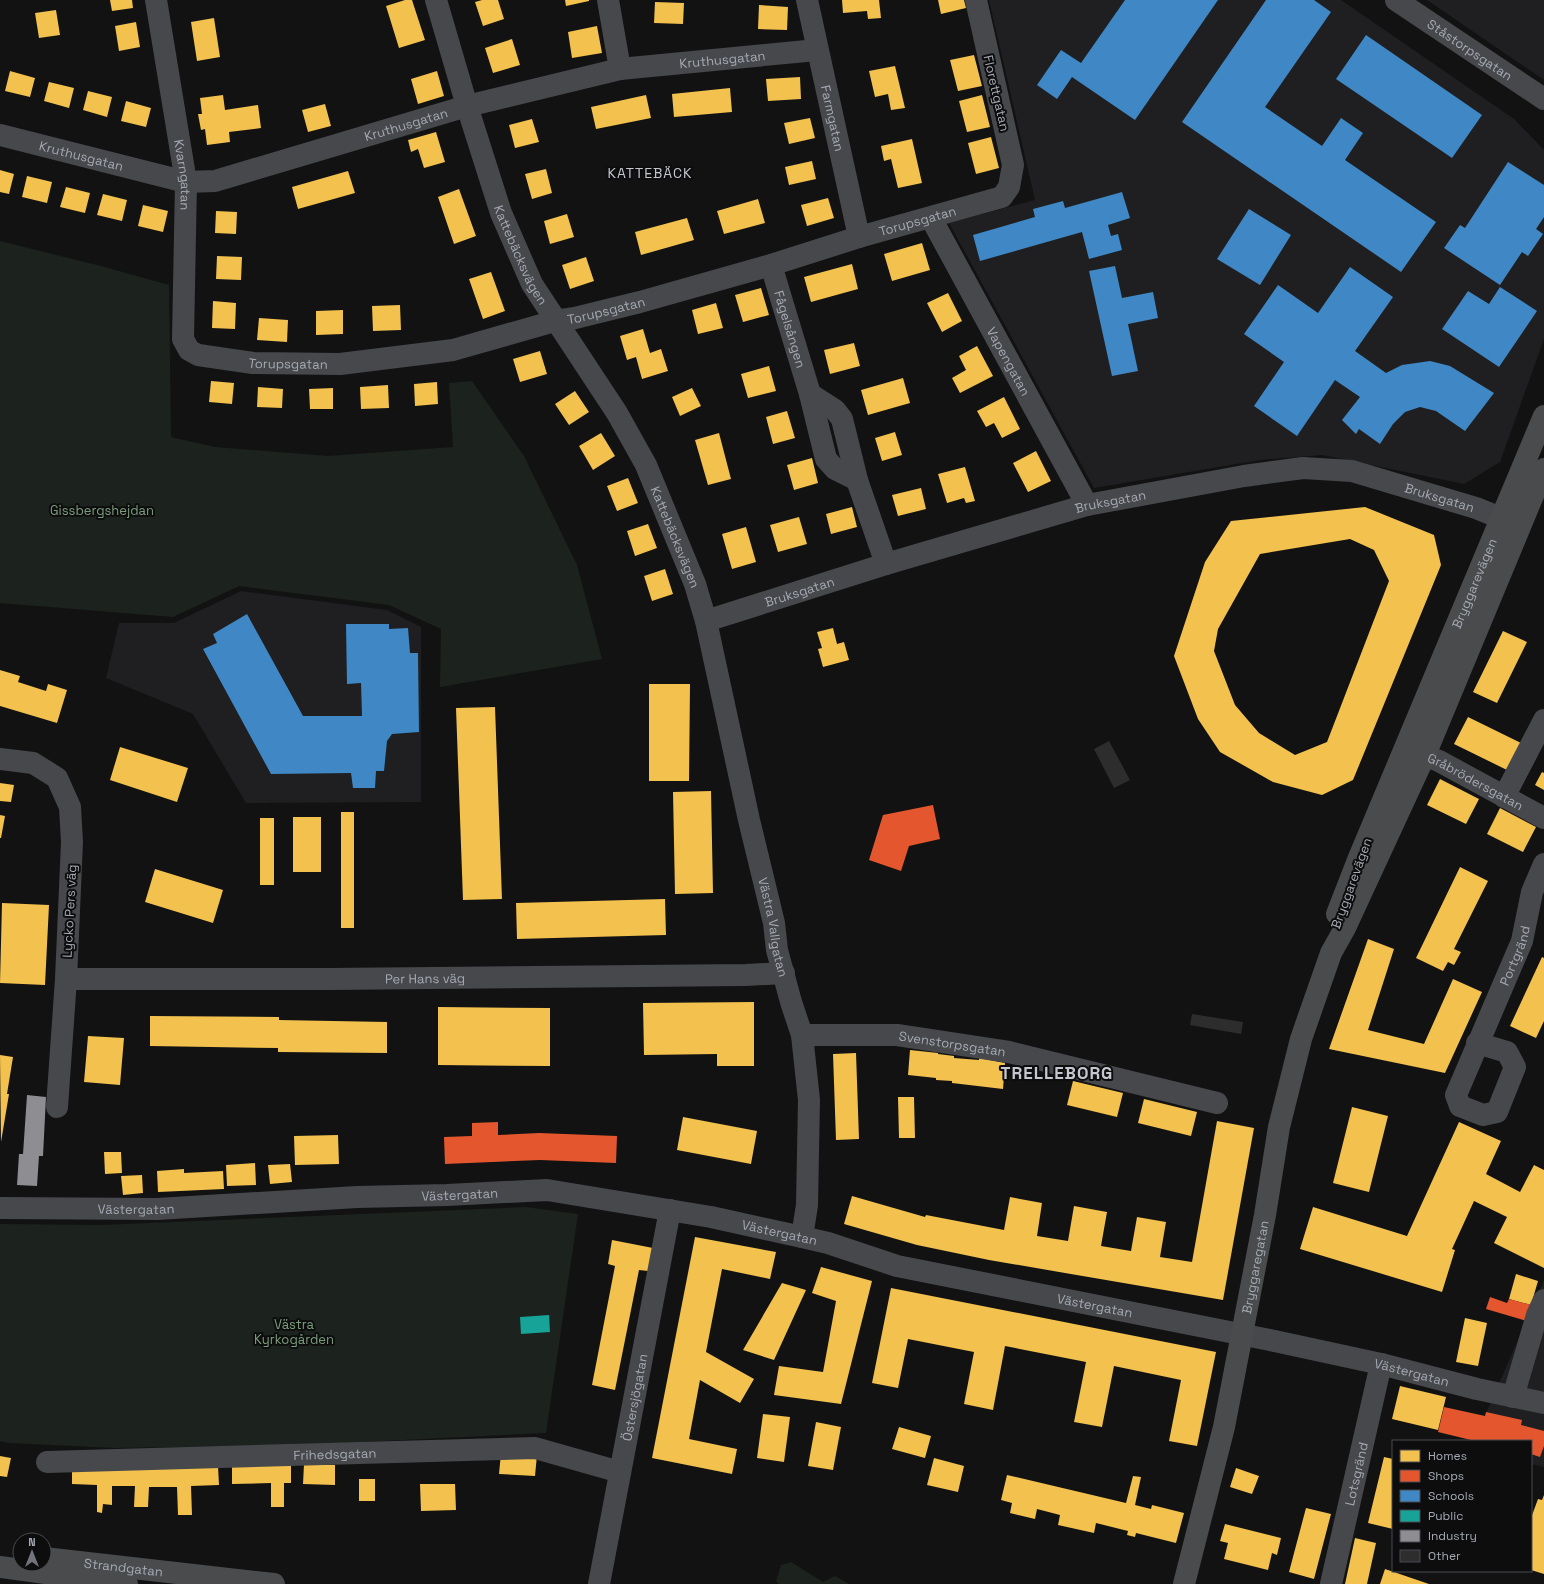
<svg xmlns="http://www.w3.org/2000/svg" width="1544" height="1584" viewBox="0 0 1544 1584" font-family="'Space Grotesk',sans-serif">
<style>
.built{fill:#1f1f21}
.green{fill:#1c221d}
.homes{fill:#f2c14e;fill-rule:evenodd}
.shops{fill:#e4572e}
.schools{fill:#3f88c5}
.public{fill:#17a398}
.industry{fill:#8d8d92}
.building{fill:#2d2d2e}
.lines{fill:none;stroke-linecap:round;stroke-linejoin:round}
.minor{stroke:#47484b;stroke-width:22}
.major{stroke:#494b4d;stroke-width:22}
.labels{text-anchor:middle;stroke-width:4;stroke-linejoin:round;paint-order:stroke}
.street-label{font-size:13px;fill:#a4a9b3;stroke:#0d0d0e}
.park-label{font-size:13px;fill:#7b9d7d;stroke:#0d0d0e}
.neighbourhood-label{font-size:14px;letter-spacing:1px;fill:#c4c7cf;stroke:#0d0d0e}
.district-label{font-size:17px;font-weight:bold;letter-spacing:1px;fill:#c4c7cf;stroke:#0d0d0e}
</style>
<rect width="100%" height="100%" fill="#121213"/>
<path class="built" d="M989,0H1341L1514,119L1544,150V339L1500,462L1464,484L1322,455L1260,460L1094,488L949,223L1035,200Z
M1427,0H1544V80Z
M241,591L387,610L421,627V802L246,803L193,714L106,678L119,623H174Z
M1544,1280V1467L1531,1464V1441H1474Z"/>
<path class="green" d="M0,241L101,266L169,285L171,437L215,447L328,456L453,447L449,383L472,381L524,456L577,565L602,659L440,687L441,629L389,605L239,586L173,617L0,603Z
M525,1207L578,1214L546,1433L301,1445L115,1448L9,1443L0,1441V1224L102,1225Z
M791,1562L823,1582L835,1576L849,1584H779L776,1581L781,1565Z"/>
<path class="homes" d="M110,0H132L133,8L112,11Z
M405,0H412L425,40L399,48L386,6Z
M482,0H498L504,19L483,26L475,2Z
M565,0H589V1L566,6Z
M842,0H879L881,18L868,19L867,11L843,13Z
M938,0H964L966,8L941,14Z
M655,2L684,3L683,24L654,23Z
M759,5L788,7L787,30L758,29Z
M56,10L60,35L39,38L35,13Z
M214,18L220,57L197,61L191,22Z
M136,22L140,47L119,51L115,26Z
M597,26L602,53L572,58L568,32Z
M512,39L520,65L493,73L485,48Z
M974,55L982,86L958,91L950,60Z
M895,66L905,108L891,110L888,94L875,97L869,71Z
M10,71L35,78L30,97L5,91Z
M437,71L444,96L418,104L411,79Z
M800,77L801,99L768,101L766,79Z
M49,82L74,88L69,108L44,101Z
M730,88L732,112L674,117L672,94Z
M88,91L112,97L107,117L83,110Z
M223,95L225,110L258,105L261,128L229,132L230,142L207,145L205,129L201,130L198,114H202L200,98Z
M646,95L651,118L596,129L591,107Z
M982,95L990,127L967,132L959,101Z
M126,101L151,108L146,127L121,121Z
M325,104L331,126L308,132L302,110Z
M810,118L815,138L789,144L784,123Z
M532,119L539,142L515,148L509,125Z
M436,132L445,162L424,168L418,149L411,152L408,140Z
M991,137L999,168L976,174L968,143Z
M912,139L922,183L898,188L891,159L884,161L881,146Z
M812,161L816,179L789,185L785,167Z
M546,169L552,193L532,199L525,174Z
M0,170L14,174L9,194L0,192Z
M348,171L355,193L298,209L292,187Z
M27,176L52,182L47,203L22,197Z
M66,187L90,193L85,213L60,207Z
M459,189L476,236L454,244L438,197Z
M103,194L127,200L122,221L97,215Z
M828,198L834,218L807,226L801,205Z
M758,199L765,223L724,234L717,211Z
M143,205L168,211L163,232L138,226Z
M216,211L237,212L236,234L215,233Z
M567,214L574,237L550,244L544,221Z
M687,218L694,240L641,255L635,232Z
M922,243L930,270L892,281L884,254Z
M217,256L242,257L241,280L216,279Z
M586,257L594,281L570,289L562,265Z
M852,264L858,289L811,302L804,277Z
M491,272L505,311L483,319L469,279Z
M761,288L769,315L743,322L735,295Z
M948,293L962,321L942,332L927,303Z
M213,301L236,303L235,329L212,328Z
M716,303L723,328L698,334L692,310Z
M400,305L401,330L373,331L372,306Z
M343,310V334L316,335V311Z
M259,318L288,320L287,342L257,340Z
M643,329L650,353L661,349L668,371L642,379L636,357L627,360L620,336Z
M854,343L860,366L830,374L824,350Z
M977,346L993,376L960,393L952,378L966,370L959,356Z
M540,351L547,374L520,382L513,359Z
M769,366L776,391L748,398L741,374Z
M903,378L910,403L868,415L861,390Z
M211,381L234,383L232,404L209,402Z
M437,382L438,404L415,406L414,384Z
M388,385L389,408L361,409L360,387Z
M258,387L283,389L282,408L257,407Z
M333,388V409H310L309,389Z
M692,388L701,406L680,416L672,397Z
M575,391L589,412L569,425L555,404Z
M1004,397L1020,429L1002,438L994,423L986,427L977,411Z
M787,411L795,438L773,444L766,417Z
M895,432L902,455L882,461L875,438Z
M601,433L615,456L593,470L579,446Z
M719,433L731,479L708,485L695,440Z
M1036,451L1051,481L1028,492L1013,463Z
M812,458L818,483L794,490L787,465Z
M965,467L975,501L966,503L964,498L947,503L938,474Z
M628,478L638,503L617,511L607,486Z
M921,488L926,509L898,516L892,495Z
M852,507L857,527L831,534L826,514Z
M1365,507L1434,535L1441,565L1353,780L1322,795L1273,782L1220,752L1198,719L1174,656L1205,562L1231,521ZM1350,539L1374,550L1389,581L1327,742L1295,755L1259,733L1235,705L1214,651L1218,629L1260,554Z
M799,517L807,544L778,552L770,525Z
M648,524L657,548L635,556L627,531Z
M746,527L756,562L732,569L722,534Z
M665,569L673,594L652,601L644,576Z
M833,628L837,644L844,642L849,660L823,667L818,649L822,648L817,632Z
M1503,631L1527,642L1497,703L1473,692Z
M0,670L20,676L18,682L46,691L48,684L67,690L57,723L0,706Z
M649,684H690L689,781H649Z
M495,707L502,899L463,900L456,708Z
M1468,717L1521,743L1507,770L1454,744Z
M120,747L188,768L177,802L110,780Z
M1542,772L1544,773V790L1535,785Z
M1440,779L1479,799L1466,824L1427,805Z
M0,783L14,785L11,802L0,801Z
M711,791L713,893L675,894L673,792Z
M1500,808L1536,827L1523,852L1487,834Z
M341,812H354V928H341Z
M0,815L5,816L1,838H0Z
M293,817H321V872H293Z
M260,818H274V885H260Z
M1460,867L1488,881L1454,949L1461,952L1454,965L1448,962L1443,971L1416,958Z
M155,869L223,890L213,923L145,902Z
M665,899L666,935L517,939L516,903Z
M2,903L49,905L45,985L0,983Z
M1368,939L1394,949L1368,1030L1424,1044L1453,979L1482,992L1445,1073L1329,1049Z
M1542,957L1544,958V1021L1536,1038L1510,1026Z
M754,1002V1066H717V1054L644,1055L643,1003Z
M438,1007L550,1008V1066L438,1065Z
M150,1016L279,1017V1020L387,1022V1053L278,1052V1048L150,1046Z
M88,1036L124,1038L120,1085L84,1082Z
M910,1050L938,1053V1054L954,1056V1058L979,1060V1058L1005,1063L1003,1089L952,1083V1081L936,1080V1078L908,1075Z
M856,1053L859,1139L836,1140L833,1054Z
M0,1055L13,1057L7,1094H9L1,1142Z
M1073,1081L1123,1093L1117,1117L1067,1105Z
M898,1097H914L915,1138H899Z
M1144,1099L1197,1112L1191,1136L1138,1123Z
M1352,1107L1388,1116L1369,1192L1333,1183Z
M683,1117L757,1131L751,1164L677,1150Z
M1217,1121L1254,1128L1223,1300L989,1260L917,1245L844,1224L852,1196L925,1217L926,1215L1004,1230L1010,1197L1042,1203L1037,1236L1068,1241L1074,1206L1107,1212L1101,1246L1131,1251L1137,1217L1166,1222L1160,1257L1192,1262Z
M1459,1122L1501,1141L1486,1174L1520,1192L1534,1165L1544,1170V1268L1494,1243L1507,1217L1474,1201L1452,1249L1455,1250L1442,1292L1300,1249L1313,1207L1407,1236Z
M338,1135L339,1164L295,1165L294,1136Z
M104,1152H121L122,1173L105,1174Z
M255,1163L256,1185L227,1186L226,1165Z
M290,1164L292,1182L270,1184L268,1165Z
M184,1169V1173L223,1171L224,1189L158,1192L157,1171Z
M142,1175L143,1193L123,1195L121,1176Z
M695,1237L776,1252L770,1279L722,1269L706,1352L754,1379L740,1403L700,1380L689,1439L737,1449L732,1474L652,1458Z
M612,1240L653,1248L648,1271L639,1270L615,1390L592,1385L615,1266L608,1264Z
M821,1267L872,1281L841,1404L774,1395L779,1366L823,1372L836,1301L812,1293Z
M1516,1274L1538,1281L1531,1305L1509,1299Z
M782,1283L806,1290L774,1360L743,1350Z
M891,1288L1216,1352L1197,1446L1169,1441L1181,1380L1114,1366L1102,1427L1074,1422L1086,1362L1005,1346L993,1410L964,1404L974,1352L908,1339L898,1388L872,1383Z
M1465,1318L1487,1323L1478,1366L1456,1362Z
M1400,1386L1446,1397L1438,1430L1392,1419Z
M763,1414L790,1417L784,1462L757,1458Z
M816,1422L841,1427L833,1470L808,1466Z
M899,1427L931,1436L925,1458L892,1449Z
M501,1453L537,1455L535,1476L499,1474Z
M0,1456L11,1458L7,1477L0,1476Z
M1384,1457L1393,1459V1529L1368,1523Z
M934,1458L964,1466L958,1492L927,1485Z
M291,1464V1483H284V1507H271V1483L232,1484V1465Z
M304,1464L335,1465V1485L303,1484Z
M218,1466L219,1485L191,1486L192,1515H178L177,1487H149L148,1507H134L135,1486H112V1505L103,1504L102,1513L97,1512V1485L72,1484V1467Z
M1236,1468L1259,1476L1252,1494L1230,1487Z
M1007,1475L1126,1503L1133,1476L1141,1477L1135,1505L1151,1509L1152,1505L1184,1513L1176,1543L1136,1533L1135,1537L1127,1535L1128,1531L1096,1523L1094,1533L1058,1525L1060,1515L1037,1509L1035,1519L1010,1513L1012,1503L1001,1500Z
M359,1479H375V1501H359Z
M420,1484H455L456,1510L421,1511Z
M1544,1495V1574L1531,1570V1518L1538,1499L1542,1500Z
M1306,1508L1331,1514L1314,1579L1289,1572Z
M1225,1524L1281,1538L1277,1555L1272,1553L1268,1570L1224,1559L1228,1543L1220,1541Z
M1355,1538L1376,1543L1367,1584H1345Z
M1385,1569L1429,1584H1380Z"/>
<path class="shops" d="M933,805L940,839L909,846L901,871L869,860L883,815Z
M498,1122V1135L539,1133L617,1136L616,1163L540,1160L445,1164L444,1137L472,1136V1123Z
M1490,1297L1507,1303L1509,1299L1531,1305L1527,1321L1486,1309Z
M1444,1407L1485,1416L1486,1412L1522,1420L1521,1425L1544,1431V1446L1540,1457L1531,1454V1441H1475L1438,1432Z"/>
<path class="schools" d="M1125,0H1218L1135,120L1072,77L1057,99L1037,85L1061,50L1081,63Z
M1266,0H1314L1331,12L1265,107L1322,146L1341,118L1363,133L1345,160L1436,222L1401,272L1182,122Z
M1366,35L1482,115L1452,158L1336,79Z
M1508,162L1544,185V217L1536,229L1543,234L1528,256L1522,252L1500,285L1444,248L1460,225L1465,228Z
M1122,192L1130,218L1108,225L1111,236L1118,234L1122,250L1089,259L1082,232L980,261L973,235L1035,217L1033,209L1063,201L1065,208Z
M1249,209L1291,235L1260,285L1217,259Z
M1115,266L1122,298L1153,292L1158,318L1128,324L1138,371L1112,376L1089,271Z
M1350,267L1393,297L1355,351L1386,373L1402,365L1430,361L1450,366L1494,393L1465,431L1436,411L1420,407L1405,412L1393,424L1380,444L1359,429L1356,434L1342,420L1360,397L1335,380L1297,436L1254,406L1284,362L1244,334L1278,285L1318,313Z
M1500,287L1537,311L1499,367L1442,329L1468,291L1489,304Z
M247,614L303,716H362L361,683L347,684L346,624H389V629L408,628L410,653H418L419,732L392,734L387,741L384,771H376L375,788H353L351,773L271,774L203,649L217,643L213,634Z"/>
<path class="public" d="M549,1315L550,1332L521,1334L520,1317Z"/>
<path class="industry" d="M27,1095L46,1097L43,1156H39L37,1186L17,1185L19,1154H23Z"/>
<path class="building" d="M1109,741L1130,780L1114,788L1094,749Z
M1192,1014L1243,1022L1241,1034L1190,1025Z"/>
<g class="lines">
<g class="minor">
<path id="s1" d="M156,0L186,182L183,339L189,350L198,355L253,363L340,364L453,350L555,321L575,318L640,302L771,265L859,237L1002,197L1009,187L1013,165L976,0"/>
<path id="s2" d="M436,0L467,106L501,213L532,284L617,413L646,465L695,584L706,621L749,820L774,923L777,950L791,1002L802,1035L809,1100L807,1205L802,1237"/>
<path d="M608,0L620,69"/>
<path id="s3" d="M807,0L859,237"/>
<path id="s4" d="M1396,0L1544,99"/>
<path id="s5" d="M0,135L186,182L215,181L467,106L620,69L817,50"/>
<path id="s6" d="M931,218L1087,505"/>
<path id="s7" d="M771,265L810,394L826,459L835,469L857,480"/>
<path d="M810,394L835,410L842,419L857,480L886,564"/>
<path id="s8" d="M706,621L886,564L1087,505L1244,476L1303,468L1352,471L1476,508L1518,525"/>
<path id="s9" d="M1408,749L1439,761L1544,818"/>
<path d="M0,759L33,763L57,778L70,807L72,842L66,979L57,1107"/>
<path d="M1504,797L1544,720"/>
<path id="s10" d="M66,979H329L746,975L784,973"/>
<path id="s11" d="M802,1035H897L1009,1052L1217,1103"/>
<path id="s12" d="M1477,1043L1507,1052L1515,1067L1497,1112L1483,1115L1460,1106L1456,1095L1522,941L1532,892L1544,864"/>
<path id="s13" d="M0,1208L157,1209L357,1197L447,1195L547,1190L711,1217L802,1237L828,1243L897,1266L1270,1340L1381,1364L1477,1389L1544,1403"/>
<path d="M1513,1397L1537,1315L1544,1300"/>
<path id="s14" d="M47,1462L535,1448L620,1472"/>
<path id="s15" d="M599,1584L670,1210"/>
<path id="s16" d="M1331,1584L1381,1364"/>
</g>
<g class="major">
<path id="s17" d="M1337,914L1358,860L1544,416"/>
<path id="s18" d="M44,1558L274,1584"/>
<path d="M0,1567L127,1584"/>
<path id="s19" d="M1184,1584L1224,1427L1265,1215L1279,1127L1301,1039L1331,953L1345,928L1425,755L1544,469"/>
</g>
</g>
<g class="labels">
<g class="street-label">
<text dy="5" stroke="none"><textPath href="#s4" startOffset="89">Ståstorpsgatan</textPath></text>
<text dy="5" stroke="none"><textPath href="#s5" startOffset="744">Kruthusgatan</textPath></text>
<text transform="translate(997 93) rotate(77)" y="5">Florettgatan</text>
<text dy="5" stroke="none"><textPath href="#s3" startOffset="121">Farmgatan</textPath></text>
<text dy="5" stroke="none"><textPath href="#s5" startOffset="420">Kruthusgatan</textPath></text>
<text dy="5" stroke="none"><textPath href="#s5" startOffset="84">Kruthusgatan</textPath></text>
<text dy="5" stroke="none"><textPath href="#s1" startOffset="177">Kvarngatan</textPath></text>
<text dy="5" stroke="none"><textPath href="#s1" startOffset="1103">Torupsgatan</textPath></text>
<text dy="5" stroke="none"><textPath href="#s2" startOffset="269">Kattebäcksvägen</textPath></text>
<text dy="5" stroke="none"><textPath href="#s1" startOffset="779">Torupsgatan</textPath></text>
<text dy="5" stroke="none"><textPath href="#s7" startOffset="67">Fågelsången</textPath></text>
<text dy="5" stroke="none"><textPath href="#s6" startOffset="163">Vapengatan</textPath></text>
<text dy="5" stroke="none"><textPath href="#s1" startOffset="455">Torupsgatan</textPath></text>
<text dy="5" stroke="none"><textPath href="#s8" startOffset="758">Bruksgatan</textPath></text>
<text dy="5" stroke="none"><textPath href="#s8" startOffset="422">Bruksgatan</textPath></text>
<text dy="5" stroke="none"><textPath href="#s2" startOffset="592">Kattebäcksvägen</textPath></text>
<text dy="5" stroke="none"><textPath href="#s17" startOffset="358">Bryggarevägen</textPath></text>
<text dy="5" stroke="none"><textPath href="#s8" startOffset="98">Bruksgatan</textPath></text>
<text dy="5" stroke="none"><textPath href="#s9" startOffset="75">Gråbrödersgatan</textPath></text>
<text transform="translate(1351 883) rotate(-70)" y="5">Bryggarevägen</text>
<text transform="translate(69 911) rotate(-87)" y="5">Lycko Pers väg</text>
<text dy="5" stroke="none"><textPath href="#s2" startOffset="995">Västra Vallgatan</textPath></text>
<text dy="5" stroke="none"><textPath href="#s12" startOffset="299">Portgränd</textPath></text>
<text dy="5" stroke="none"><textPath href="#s10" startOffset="359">Per Hans väg</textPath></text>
<text dy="5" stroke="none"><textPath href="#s11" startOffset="151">Svenstorpsgatan</textPath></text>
<text dy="5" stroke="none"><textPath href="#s13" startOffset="460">Västergatan</textPath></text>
<text dy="5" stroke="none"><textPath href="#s13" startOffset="136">Västergatan</textPath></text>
<text dy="5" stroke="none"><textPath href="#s13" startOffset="784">Västergatan</textPath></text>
<text dy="5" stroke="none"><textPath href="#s19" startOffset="325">Bryggaregatan</textPath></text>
<text dy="5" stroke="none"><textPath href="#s13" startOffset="1108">Västergatan</textPath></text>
<text dy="5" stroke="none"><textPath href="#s13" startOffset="1432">Västergatan</textPath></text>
<text dy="5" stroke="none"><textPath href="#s15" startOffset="190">Östersjögatan</textPath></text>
<text dy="5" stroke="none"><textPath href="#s14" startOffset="288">Frihedsgatan</textPath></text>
<text dy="5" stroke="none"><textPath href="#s16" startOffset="113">Lotsgränd</textPath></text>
<text dy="5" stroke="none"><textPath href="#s18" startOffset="80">Strandgatan</textPath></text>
</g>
<g class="park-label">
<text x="102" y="515">Gissbergshejdan</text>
<text x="294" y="1329">Västra<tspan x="294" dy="15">Kyrkogården</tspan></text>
</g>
<g class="neighbourhood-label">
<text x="650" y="178">KATTEBÄCK</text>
</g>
<g class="district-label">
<text x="1057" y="1079">TRELLEBORG</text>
</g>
</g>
<rect x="1392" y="1440" width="140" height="132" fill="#0d0d0e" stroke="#494b50"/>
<rect x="1400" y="1450" width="20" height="12" fill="#f2c14e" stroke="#494b50"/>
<text x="1428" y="1460" font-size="12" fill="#a4a9b3">Homes</text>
<rect x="1400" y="1470" width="20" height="12" fill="#e4572e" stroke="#494b50"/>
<text x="1428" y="1480" font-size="12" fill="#a4a9b3">Shops</text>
<rect x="1400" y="1490" width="20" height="12" fill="#3f88c5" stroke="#494b50"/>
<text x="1428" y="1500" font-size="12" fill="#a4a9b3">Schools</text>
<rect x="1400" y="1510" width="20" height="12" fill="#17a398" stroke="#494b50"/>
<text x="1428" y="1520" font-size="12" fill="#a4a9b3">Public</text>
<rect x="1400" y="1530" width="20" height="12" fill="#8d8d92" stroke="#494b50"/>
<text x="1428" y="1540" font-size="12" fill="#a4a9b3">Industry</text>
<rect x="1400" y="1550" width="20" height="12" fill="#2d2d2e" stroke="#494b50"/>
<text x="1428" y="1560" font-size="12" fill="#a4a9b3">Other</text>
<g transform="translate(32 1552)"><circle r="19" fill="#0d0d0e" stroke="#494b50"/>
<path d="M0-3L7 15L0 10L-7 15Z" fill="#71747b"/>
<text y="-6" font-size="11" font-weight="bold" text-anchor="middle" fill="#a4a9b3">N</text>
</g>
</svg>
